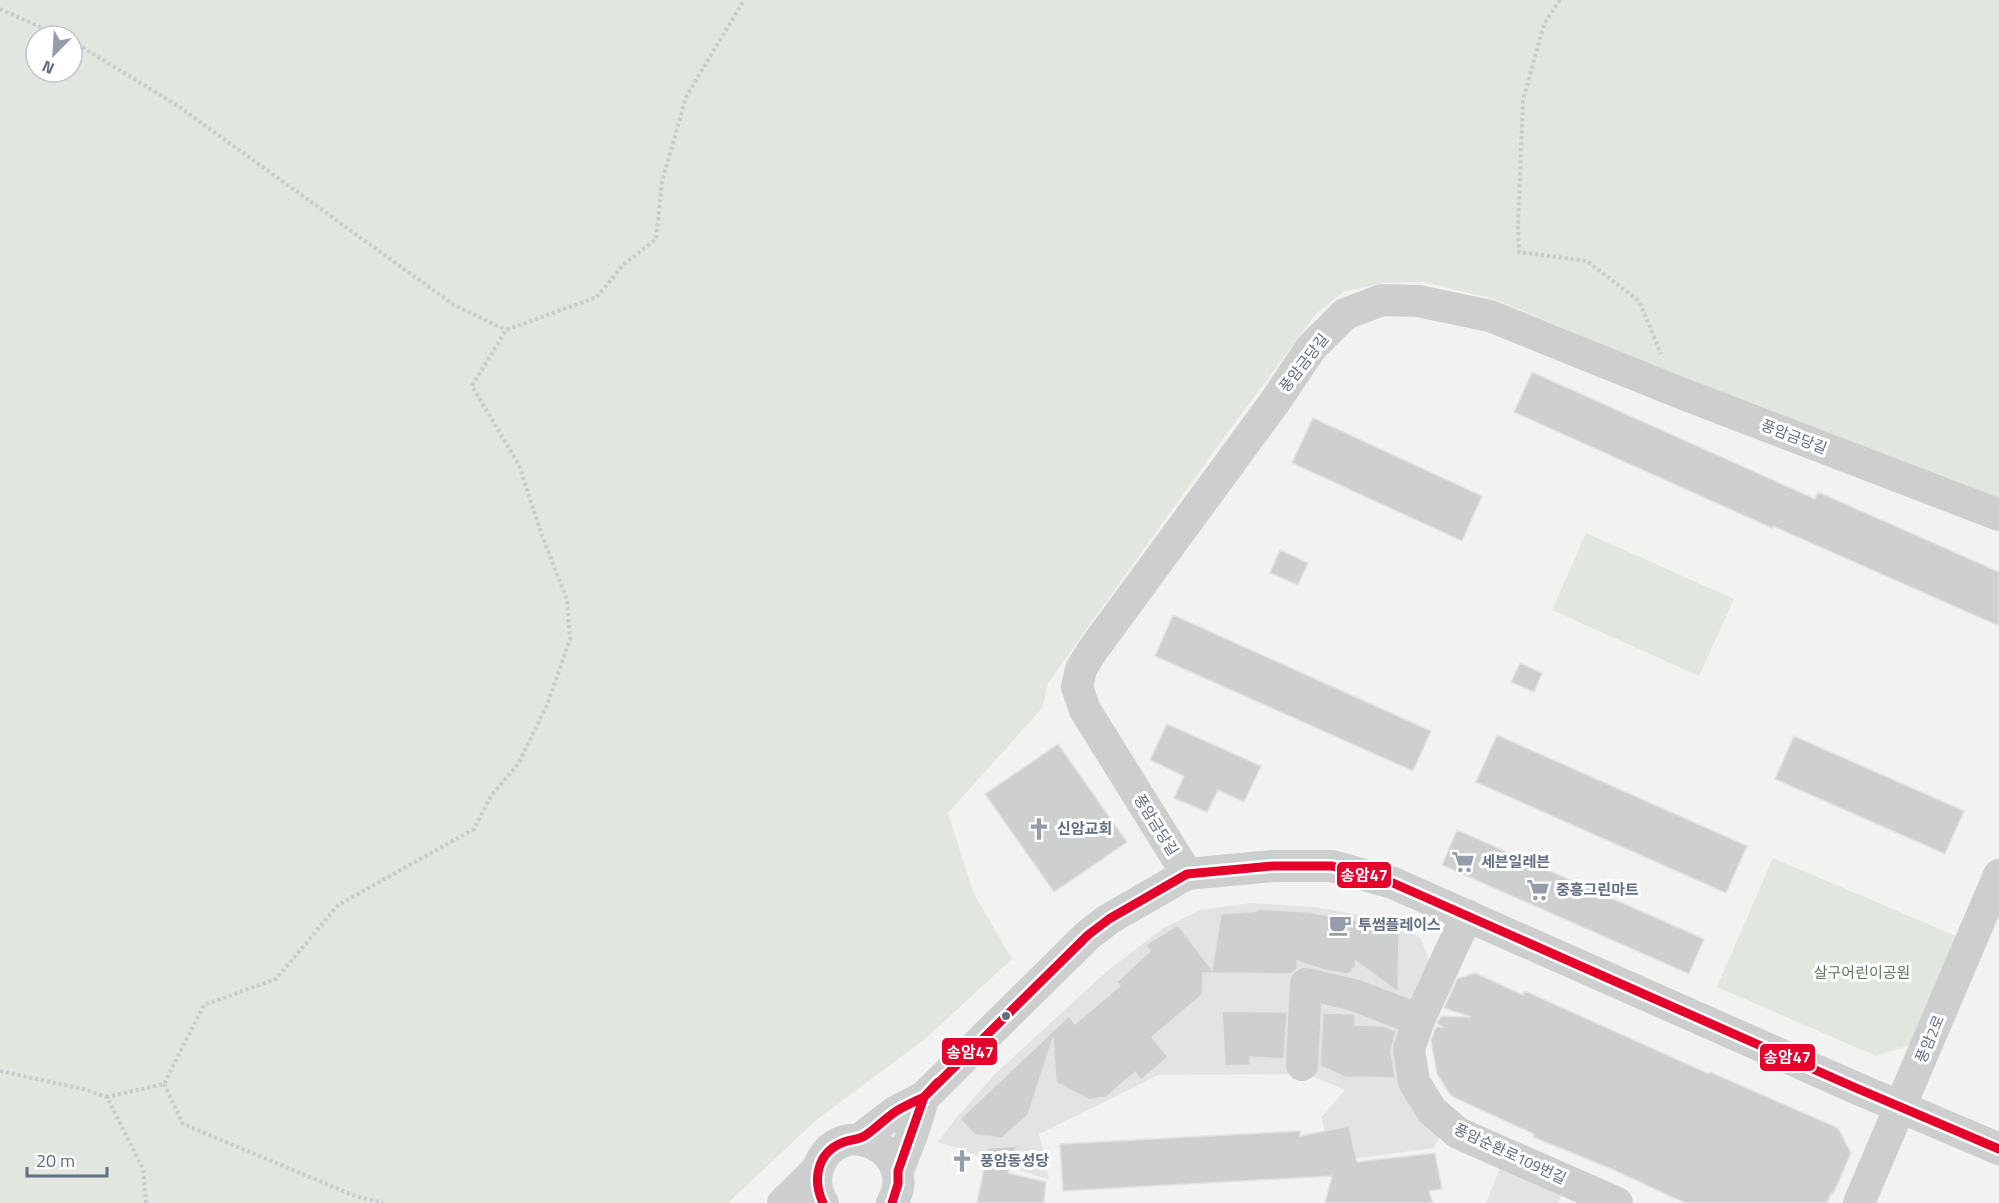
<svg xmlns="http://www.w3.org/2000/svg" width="1999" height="1203" viewBox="0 0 1999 1203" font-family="'Titillium Web','Noto Sans KR',sans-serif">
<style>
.built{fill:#e2e4e3}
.green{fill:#e1e6df;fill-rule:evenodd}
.building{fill:#cecfcf;stroke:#e2e2e1;stroke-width:1.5}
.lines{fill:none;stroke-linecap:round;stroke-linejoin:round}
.path{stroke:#c9cacb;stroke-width:4;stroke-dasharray:3 3;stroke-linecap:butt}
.minor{stroke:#cdcece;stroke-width:32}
.bus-1-casing{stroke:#fff;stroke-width:14}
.bus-1{stroke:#e4002b;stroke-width:9}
.bus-dot{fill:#626e82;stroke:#fff;stroke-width:2}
.labels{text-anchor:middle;stroke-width:6;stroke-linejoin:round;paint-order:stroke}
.street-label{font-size:15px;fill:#626e82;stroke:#fff}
.poi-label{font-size:15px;font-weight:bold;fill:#626e82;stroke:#fff;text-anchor:start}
.park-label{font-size:15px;fill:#617961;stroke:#fff}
.line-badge{stroke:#fff;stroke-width:2}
.badge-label{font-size:16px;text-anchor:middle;font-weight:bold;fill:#fff}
</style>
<rect width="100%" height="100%" fill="#f2f3f1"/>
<path class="built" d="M1251,903L1314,907L1378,918L1420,937L1430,962L1416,997L1405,1004L1300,975L1293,1074L1159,1075L1039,1134L1049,1180L938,1142L957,1117L996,1073L1106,972L1162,929L1200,910Z
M1311,1001L1400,1021L1440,1137L1433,1148L1330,1162L1322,1117L1345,1090L1310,1075Z
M1500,1168L1561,1196L1558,1203H1486Z"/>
<path class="green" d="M0,0H1999V500L1707,388L1494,299L1423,282L1383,283L1343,292L1316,314L1214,451L1048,683L1043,707L948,813L973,892L1012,959L925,1039L815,1121L728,1203H0ZM36,36H72V72H36Z
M1586,533L1734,599L1699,676L1552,610Z
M1773,858L1956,936L1910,1045L1876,1056L1717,987Z"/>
<path class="building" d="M1532,372L1815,499L1818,492L1999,572V626L1773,526L1772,528L1514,412Z
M1313,418L1482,496L1462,541L1292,463Z
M1280,550L1308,563L1298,585L1270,573Z
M1173,615L1431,731L1413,771L1155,656Z
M1520,663L1542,673L1534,692L1511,682Z
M1167,724L1261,766L1244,802L1218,790L1207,812L1174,798L1184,776L1150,760Z
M1497,735L1747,846L1726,893L1476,782Z
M1794,736L1964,811L1945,854L1775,779Z
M1058,744L1127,842L1054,892L985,794Z
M1457,830L1704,939L1689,974L1442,865Z
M1258,909L1307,912L1376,924L1399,933L1398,992L1356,961V966L1348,974L1324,970L1297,961V969L1291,974L1203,973L1202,995L1152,1037L1168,1057L1141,1080L1135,1072L1106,1097L1089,1100L1056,1082L1053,1038L1028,1115L1002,1138L975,1135L960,1119L1069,1016L1075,1024L1120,986L1117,982L1150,951L1145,945L1178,925L1212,970L1221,914L1257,911Z
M1475,973L1523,995L1525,991L1709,1074L1710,1072L1838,1128L1851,1153L1833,1194L1831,1193L1827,1203H1685L1614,1170L1533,1137L1534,1134L1451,1096L1437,1074L1431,1040L1436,1027H1443L1437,1023L1441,1016L1471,1017L1444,1008L1457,979Z
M1222,1011L1287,1012L1284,1059L1250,1057V1065L1225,1066Z
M1323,1013L1353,1014L1355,1015V1025L1384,1026L1396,1031L1391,1051L1395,1078L1345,1077L1320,1066Z
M1349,1126L1357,1162L1435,1153L1442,1189L1429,1191L1433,1203H1325L1332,1176L1063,1191L1060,1144L1300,1131V1136Z
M1017,1146L1008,1173L1046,1182L1044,1203H977L988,1148Z"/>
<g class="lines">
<path class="path" d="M1560,0L1544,24L1523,100L1518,226L1519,252L1587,261L1639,301L1661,354
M0,9L60,36
M72,41L178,106L454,305L506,330
M0,1071L83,1089L107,1097
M164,1084L183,1124L355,1196L383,1203
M146,1203L143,1169L107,1097L164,1084L204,1005L276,979L338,905L474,829L491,796L518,764L547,705L570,639L567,600L540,530L519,465L472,386L506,330L597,297L623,265L656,239L662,182L686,97L744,0"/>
<path class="minor" d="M1187,874L1085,710L1077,687L1081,669L1092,651L1274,403L1311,348L1345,314L1382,300L1418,301L1490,316L1678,392L1999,515
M1467,915L1419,1020L1409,1049L1414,1082L1432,1111L1458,1133L1617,1203
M1302,1065L1306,984L1354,995L1419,1020
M860,1139L895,1112L924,1097L1088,935L1109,919L1187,874L1273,866H1332L1393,883L1856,1088L1999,1149
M898,1171L913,1132L924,1097
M783,1203L817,1170
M823,1203C815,1191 814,1177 820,1163C844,1112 921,1153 892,1203
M1859,1203L1999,875"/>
<g class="bus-1-casing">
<path id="bus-1" d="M823,1203C812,1179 817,1152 844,1142C852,1139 859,1140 866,1135C876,1128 885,1119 895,1112C904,1106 914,1102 924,1097L1088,935L1109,919L1187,874L1273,866H1332L1393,883L1856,1088L1999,1149
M892,1203L898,1184V1171L924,1097L938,1082"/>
</g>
<use href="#bus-1" class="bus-1"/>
</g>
<defs>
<g id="church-bare" transform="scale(1.8)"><path d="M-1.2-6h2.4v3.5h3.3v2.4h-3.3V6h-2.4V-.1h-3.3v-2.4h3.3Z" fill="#949da9" stroke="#fff" stroke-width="2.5" paint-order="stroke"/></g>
<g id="supermarket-bare" transform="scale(1.8)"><path d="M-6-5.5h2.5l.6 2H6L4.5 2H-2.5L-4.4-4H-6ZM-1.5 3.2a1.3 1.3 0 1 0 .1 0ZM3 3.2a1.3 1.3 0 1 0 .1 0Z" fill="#949da9" stroke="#fff" stroke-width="2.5" paint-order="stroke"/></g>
<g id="cafe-bare" transform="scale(1.8)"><path d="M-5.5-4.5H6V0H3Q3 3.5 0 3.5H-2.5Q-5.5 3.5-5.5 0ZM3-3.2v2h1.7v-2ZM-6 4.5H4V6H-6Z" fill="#949da9" stroke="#fff" stroke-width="2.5" paint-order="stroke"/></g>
</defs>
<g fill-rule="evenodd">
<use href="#church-bare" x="1039" y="829"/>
<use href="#supermarket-bare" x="1463" y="862"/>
<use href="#supermarket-bare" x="1538" y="890"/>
<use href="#cafe-bare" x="1340" y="925"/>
<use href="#church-bare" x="962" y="1161"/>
</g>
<circle class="bus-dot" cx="1006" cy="1016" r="5"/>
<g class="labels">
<g class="street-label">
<text transform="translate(1304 363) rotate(-52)" y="5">풍암금당길</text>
<text transform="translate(1794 437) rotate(21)" y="5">풍암금당길</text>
<text transform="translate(1156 825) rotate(58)" y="5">풍암금당길</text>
<text transform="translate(1930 1039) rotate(-67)" y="5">풍암2로</text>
<text transform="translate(1510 1154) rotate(25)" y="5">풍암순환로109번길</text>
</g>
<g class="poi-label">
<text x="1057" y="834">신암교회</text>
<text x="1481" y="867">세븐일레븐</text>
<text x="1556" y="895">중흥그린마트</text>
<text x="1358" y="930">투썸플레이스</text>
<text x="980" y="1166">풍암동성당</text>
</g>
<g class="park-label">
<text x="1862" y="978">살구어린이공원</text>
</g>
</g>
<g class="line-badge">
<rect x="1336" y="861" width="56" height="28" rx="6" fill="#e4002b"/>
<rect x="941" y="1037" width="57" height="29" rx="6" fill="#e4002b"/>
<rect x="1759" y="1043" width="57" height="29" rx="6" fill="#e4002b"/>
</g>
<g class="badge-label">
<text x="1364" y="881">송암47</text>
<text x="970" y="1058">송암47</text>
<text x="1787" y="1063">송암47</text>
</g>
<g transform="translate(54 54) rotate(204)"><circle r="28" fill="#ffffff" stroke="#c0c5cd" stroke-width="1.5"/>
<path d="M0-4.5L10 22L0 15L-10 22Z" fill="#949da9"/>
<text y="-9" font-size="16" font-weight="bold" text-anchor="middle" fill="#626e82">N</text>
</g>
<path d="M27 1167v9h80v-9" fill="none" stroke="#626e82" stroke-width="3"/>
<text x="36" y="1167" font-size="18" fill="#626e82" stroke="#ffffff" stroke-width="4.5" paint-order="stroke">20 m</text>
</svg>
